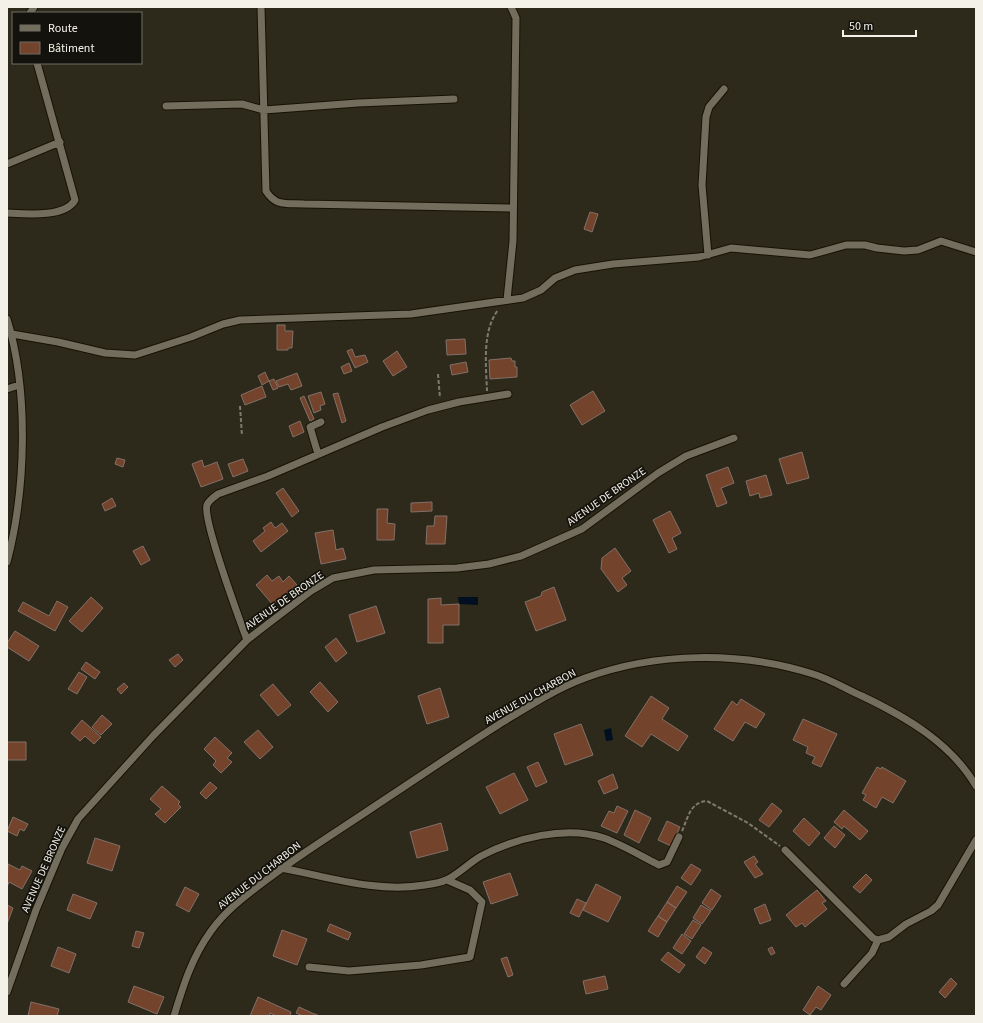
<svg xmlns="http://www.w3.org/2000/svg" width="983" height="1023" viewBox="0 0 983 1023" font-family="'Source Sans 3',sans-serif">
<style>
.water{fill:#000f21}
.building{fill:#74432c;stroke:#827068}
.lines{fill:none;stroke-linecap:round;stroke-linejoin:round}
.minor-casing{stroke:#161205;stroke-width:9}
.path{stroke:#7e7b6e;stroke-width:2;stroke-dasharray:4 2;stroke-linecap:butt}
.minor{stroke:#726d5c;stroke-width:7}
.labels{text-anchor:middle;stroke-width:3.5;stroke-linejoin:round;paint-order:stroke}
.street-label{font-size:11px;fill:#f4f2e8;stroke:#14120c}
</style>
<rect width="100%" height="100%" fill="#2e2a1b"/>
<path class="water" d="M458,597H478V605L459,604Z
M611,728L613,740L606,741L604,730Z"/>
<path class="building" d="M590,212L598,214L592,232L584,229Z
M277,325H285V331H293L292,348H288V350H277Z
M465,339L466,354L447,355L446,340Z
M352,349L355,357L365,355L368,362L355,368L347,351Z
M397,351L407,367L393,376L383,361Z
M511,358L512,361H515V367H517V377L490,379L489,360Z
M466,362L468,372L452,375L450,365Z
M349,363L352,371L344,374L341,367Z
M265,372L269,381L262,385L258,376Z
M297,373L302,386L291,390L288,384L279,387L276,381Z
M274,379L278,388L273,390L269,381Z
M262,386L266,397L245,405L241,395Z
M593,391L605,411L582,425L570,405Z
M321,392L325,404L320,406L321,410L314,413L308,396Z
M338,393L346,421L342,423L333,394Z
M304,396L314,419L310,421L300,398Z
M300,421L304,432L293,437L289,426Z
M802,452L809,478L787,484L779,459Z
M117,458L125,460L123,467L115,464Z
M243,459L248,471L233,477L228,464Z
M202,460L204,467L217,462L223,479L201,487L192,464Z
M728,467L734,483L721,488L727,503L717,507L706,475Z
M766,475L772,495L760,498L759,493L750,496L746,481Z
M283,488L299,511L292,517L276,493Z
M112,498L116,506L105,511L102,504Z
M432,502V511L411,512V503Z
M377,509H388L387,523L395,524L394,540H377Z
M670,511L681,533L672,538L677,549L669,553L653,520Z
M435,516H447L445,544H426L427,526H434Z
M271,522L275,528L282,523L288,531L261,552L253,541L265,531L263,528Z
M333,530L336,550L343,548L346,559L321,564L315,533Z
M143,546L150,560L141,565L133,551Z
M615,548L631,571L622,578L627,585L618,592L601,569L602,558Z
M267,575L272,581L279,576L283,582L289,576L297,585L273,605L256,585Z
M554,587L566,620L536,631L525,602L541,596L542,592Z
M91,597L103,608L82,632L69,621Z
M441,598V605L459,604V625H443V643H428V599Z
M57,601L68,607L55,631L18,611L23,602L49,616Z
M376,606L385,633L357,642L349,615Z
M15,631L39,646L29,661L7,647V643Z
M336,638L347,653L336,662L325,647Z
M178,654L183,660L175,667L169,660Z
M86,662L100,672L95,679L81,669Z
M79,672L87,677L77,694L68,689Z
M320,682L338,702L328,712L310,692Z
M124,683L128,687L121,694L117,689Z
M273,684L291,705L278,716L260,695Z
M440,688L449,717L427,724L418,696Z
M651,696L669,708L662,719L688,736L678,751L651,734L642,747L625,736Z
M741,699L765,714L756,728L745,722L733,741L714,729L732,701L737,705Z
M102,715L112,724L101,735L92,727Z
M803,719L837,734L821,767L812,763L815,757L806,753L808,747L793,740Z
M82,720L101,737L94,744L85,736L80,741L71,733Z
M581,724L593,755L565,765L554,734Z
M258,730L273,747L260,759L244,742Z
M215,737L232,753L227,758L232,762L221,773L213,765L216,761L204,749Z
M7,742H26V760H7Z
M538,762L547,782L536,787L527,767Z
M877,767L881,769L882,767L906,781L893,803L882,797L876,808L863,800L866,795L862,793Z
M514,773L528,800L500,814L486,787Z
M613,774L618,788L604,794L598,781Z
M210,782L217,788L206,799L200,793Z
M162,786L180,802L178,804L181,807L165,823L155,814L161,809L150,799Z
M772,803L782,811L769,827L759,820Z
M617,806L628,811L617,833L601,826L609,811L614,813Z
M635,810L651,818L639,843L624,835Z
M844,810L868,831L860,840L844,826L842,829L834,822Z
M13,817L28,824L24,831L20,829L17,836L7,831Z
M804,818L820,833L809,846L793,831Z
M667,821L680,827L671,846L658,840Z
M441,823L448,850L417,858L410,832Z
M834,826L845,835L835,848L824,838Z
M95,838L120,846L112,871L87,863Z
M754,856L758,862L755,864L763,874L755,878L744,862Z
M8,864L20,870L22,866L32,871L22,889L9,882L7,887Z
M691,864L701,870L691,885L681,878Z
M510,873L518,895L491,904L483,882Z
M866,874L872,880L860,893L853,887Z
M596,884L621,897L608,922L583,910Z
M677,886L687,892L676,908L667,902Z
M185,887L199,894L189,912L176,905Z
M711,889L721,896L712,910L702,903Z
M817,890L826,901L822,903L827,909L805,927L802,923L796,927L786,915Z
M73,894L97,903L90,919L67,910Z
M577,899L586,903L579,917L570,913Z
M667,902L676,908L667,922L658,916Z
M765,904L771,920L760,924L754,909Z
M7,905L13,908L7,924Z
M701,905L711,911L702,924L693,918Z
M658,916L667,922L658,937L648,931Z
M693,920L701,925L692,939L684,934Z
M330,924L351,933L348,940L327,931Z
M282,930L307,939L297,965L273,956Z
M136,931L144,933L139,948L132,946Z
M682,934L691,941L682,954L673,948Z
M58,947L76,954L69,973L51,966Z
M703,947L712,953L705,964L696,957Z
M772,947L775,953L771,955L768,949Z
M668,952L685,965L679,973L661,960Z
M507,957L513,975L508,977L501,959Z
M605,976L608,989L586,994L583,981Z
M951,978L957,984L945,998L939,992Z
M134,986L164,997L157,1014L128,1002Z
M818,986L831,995L821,1010L816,1007L810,1015L803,1010Z
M258,997L291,1012L290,1016H277L270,1013L269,1016H250Z
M31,1002L59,1009L57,1016H28Z
M299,1007L312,1013L320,1016H303L296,1013Z"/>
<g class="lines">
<g class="minor-casing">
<path id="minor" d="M261,7L266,191C276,207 287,203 304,204L513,208
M30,13L34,7
M166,106L242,104L264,110L358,103L454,99
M7,164L60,142
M7,213C25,214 65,218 75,200L37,63
M708,255L702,185L706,117L709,107L724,89
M507,300L513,241L516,18L511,7
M7,319C29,391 26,490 7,562
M12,334L58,342L105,353L135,355L191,337L223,324L240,320L411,314L523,298L541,290L555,278L575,270L613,264L699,257L731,248L810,255L846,245H865L877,248L904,251L918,250L941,241L976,252
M7,389L19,385
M318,454L310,427L321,422
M247,640C240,621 202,518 207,505C209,500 214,497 218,494L268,476L382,427L428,410L459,402L508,394
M785,850L873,938L878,940L889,937L906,924L931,911L938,905L976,840
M281,868C329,877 376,893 425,885C432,884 440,883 446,880C456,876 469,863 481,856C516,838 566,825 604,838C623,845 641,856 659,865L667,862L679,837
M309,967L349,971L421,965L470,957L482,902L470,890L447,880
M844,984L872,953L878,940
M7,992L36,910L62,848L78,819L153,736L247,640L269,623L311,591L333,578L374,570L457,568L489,564L521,556L582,529L658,473L686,456L734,438
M174,1016C183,986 192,957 211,931C225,911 245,896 265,881C300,854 338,831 375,806C416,779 457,751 498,725C526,708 555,689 585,678C656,652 741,651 813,674C830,679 846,689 862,696C906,717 951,743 976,786"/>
</g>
<path class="path" d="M438,374L440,398
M487,391C486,365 482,331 498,310
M240,406L242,436
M682,831C688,818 690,802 707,801L748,823L780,846"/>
<use href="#minor" class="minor"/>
</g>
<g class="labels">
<g class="street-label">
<text transform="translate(606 496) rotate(-35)" y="4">AVENUE DE BRONZE</text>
<text transform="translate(284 600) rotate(-35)" y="4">AVENUE DE BRONZE</text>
<text transform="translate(530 696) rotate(-29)" y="4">AVENUE DU CHARBON</text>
<text transform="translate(43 869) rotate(-66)" y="4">AVENUE DE BRONZE</text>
<text transform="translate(259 875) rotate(-38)" y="4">AVENUE DU CHARBON</text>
</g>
</g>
<rect width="983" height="1023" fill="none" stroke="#f4f2e8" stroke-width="16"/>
<rect x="12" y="12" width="130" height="52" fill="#14120c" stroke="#6e6c64"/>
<rect x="20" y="25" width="20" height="6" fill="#726d5c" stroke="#6e6c64"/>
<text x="48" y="32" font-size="12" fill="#f4f2e8">Route</text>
<rect x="20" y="42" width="20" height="12" fill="#74432c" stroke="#6e6c64"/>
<text x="48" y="52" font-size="12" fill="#f4f2e8">Bâtiment</text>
<path d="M843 30v6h73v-6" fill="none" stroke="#f4f2e8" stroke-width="2"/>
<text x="849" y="30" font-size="12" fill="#f4f2e8" stroke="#14120c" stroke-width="3" paint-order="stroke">50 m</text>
</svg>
